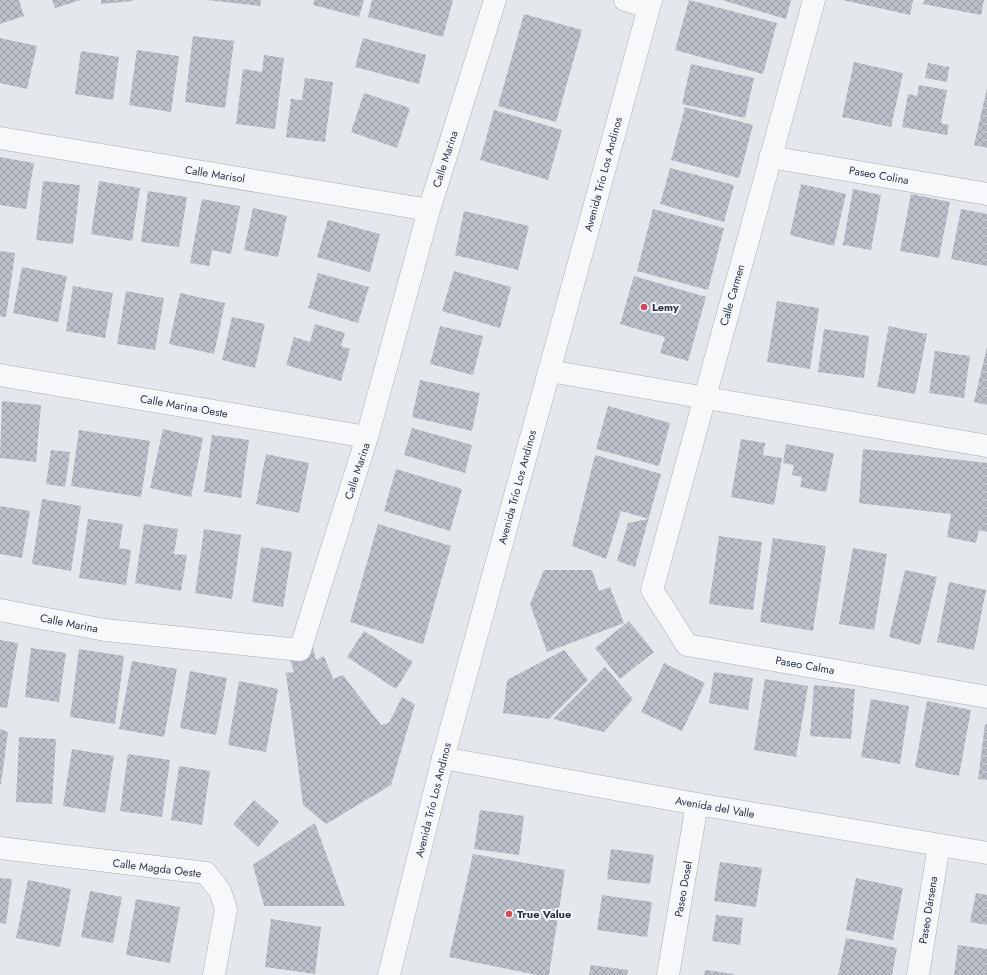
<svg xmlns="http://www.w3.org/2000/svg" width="987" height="975" viewBox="0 0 987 975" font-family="Jost,sans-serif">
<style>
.building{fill:url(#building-cross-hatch)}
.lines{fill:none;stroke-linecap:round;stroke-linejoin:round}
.minor-casing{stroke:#a9aeb7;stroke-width:23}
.tertiary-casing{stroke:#a9aeb7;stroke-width:23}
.minor{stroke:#f7f8fa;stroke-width:22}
.tertiary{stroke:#f7f8fa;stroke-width:22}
.poi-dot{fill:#d1495b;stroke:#f4f6f9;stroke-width:1.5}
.labels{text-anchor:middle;stroke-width:4;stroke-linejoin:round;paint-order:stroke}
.street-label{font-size:11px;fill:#2b3445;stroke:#f4f6f9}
.poi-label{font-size:11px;font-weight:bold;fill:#2b3445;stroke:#f4f6f9;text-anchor:start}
</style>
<defs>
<pattern id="building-cross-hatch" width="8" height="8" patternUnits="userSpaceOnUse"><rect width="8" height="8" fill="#bbc0ca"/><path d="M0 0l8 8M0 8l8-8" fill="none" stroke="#989da6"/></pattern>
</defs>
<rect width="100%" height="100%" fill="#e4e7ec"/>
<path class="building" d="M0,0H19L24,16L0,24Z
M52,0H81L55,8Z
M101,0H133V1L101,4Z
M207,0H261L260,6Z
M314,0H364L359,17L313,5Z
M372,0H453L443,37L368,17Z
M689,0L777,23L763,74L675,50Z
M722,0H791L786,19Z
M843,0H913L910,15Z
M924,0H984L981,15L923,4Z
M524,14L582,30L556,122L498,106Z
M193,36L234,41L225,108L185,102Z
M0,38L37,46L27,89L0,83Z
M363,38L426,55L419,84L355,67Z
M137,50L179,56L171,112L129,105Z
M81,51L119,57L113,100L75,94Z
M264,55L284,58L275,129L236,124L243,69L262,72Z
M854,62L903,73L891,127L842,117Z
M928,63L949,67L947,82L925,78Z
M691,64L754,78L745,118L682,104Z
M305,78L333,82L325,142L286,137L291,99L302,100Z
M919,85L947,90L941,123L949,125L947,135L902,127L908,94L917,96Z
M987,88V148L974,145Z
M364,93L410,108L397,148L351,132Z
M685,107L753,125L739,178L671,160Z
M494,110L562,130L548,180L480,160Z
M0,157L34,163L26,209L0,205Z
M670,168L734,185L724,222L660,204Z
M43,181L80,185L73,244L36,240Z
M99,181L140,188L132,241L91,234Z
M801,184L846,194L834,246L790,235Z
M853,189L881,195L871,250L843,245Z
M148,191L187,197L179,247L141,242Z
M911,194L950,202L939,258L900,251Z
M202,199L240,206L231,254L212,250L209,266L190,263Z
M253,208L287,216L278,257L244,250Z
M653,209L724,228L708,290L637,271Z
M961,209L987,214V266L951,259Z
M464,211L529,226L518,270L455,255Z
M328,220L380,234L370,272L317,257Z
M0,251L15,253L6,317L0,316Z
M22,267L67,276L58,322L13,313Z
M454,271L511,287L500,328L442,311Z
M318,273L369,287L358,323L308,308Z
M634,276L706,297L688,361L660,353L665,337L620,324Z
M73,286L113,293L105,338L66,331Z
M126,291L164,298L155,350L117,344Z
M180,293L225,303L214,354L169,344Z
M777,301L819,308L810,369L767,362Z
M232,317L265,324L255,368L222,360Z
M315,324L345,333L341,346L350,349L341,381L286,365L294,337L310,342Z
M440,326L483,336L473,375L430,364Z
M889,326L927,334L915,394L877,387Z
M824,329L869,336L864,378L818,372Z
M987,347V405L974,402Z
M935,351L970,356L964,398L929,393Z
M420,380L480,393L472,431L412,417Z
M2,401L41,405L36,462L0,458Z
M608,406L670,423L659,466L596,449Z
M412,428L472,445L465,473L404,455Z
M163,429L203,438L191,497L150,488Z
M79,430L150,441L141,497L71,486Z
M212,435L249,440L241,498L204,492Z
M741,439L765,443L763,455L782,458L774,505L731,497Z
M786,444L834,453L826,492L800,487L802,477L792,475L794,465L783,463Z
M863,449L987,463V532L979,530L976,543L947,537L951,514L859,503Z
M51,450L70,452L65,487L46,484Z
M266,454L309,463L299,513L256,504Z
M595,455L661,474L635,567L617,561L628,523L649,519L621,511L606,559L572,546Z
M396,469L462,489L450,531L384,511Z
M42,499L81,506L71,571L32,564Z
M0,506L30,511L22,558L0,554Z
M88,519L123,524L119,548L131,550L126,585L79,578Z
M144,524L178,529L174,554L187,555L181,591L135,583Z
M378,524L451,546L423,644L350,622Z
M204,529L241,535L232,599L195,593Z
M719,536L762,542L753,610L709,604Z
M773,538L826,546L813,631L760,622Z
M261,547L292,552L283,607L252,602Z
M853,548L887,554L874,630L839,624Z
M544,570H592L599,591L610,587L624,623L547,652L530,604Z
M905,570L937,577L920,645L889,637Z
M949,582L986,590L974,650L937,642Z
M629,621L654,652L620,679L595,648Z
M364,631L413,662L396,689L347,657Z
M0,640L18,643L7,708L0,707Z
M31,648L66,653L59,702L25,697Z
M313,648L316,660L324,656L333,679L343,675L381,725L389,723L402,697L415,704L391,785L326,824L303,805L286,673L294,672L289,657Z
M79,649L124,656L115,724L70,717Z
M564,650L588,680L549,719L503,713L507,680Z
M132,661L177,669L164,737L119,729Z
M664,663L705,683L682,731L641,712Z
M605,667L633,699L604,732L553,719Z
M190,671L227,678L216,735L180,728Z
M714,672L753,678L748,710L709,703Z
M765,679L808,686L796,757L754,750Z
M239,681L278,689L266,752L228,745Z
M814,685L855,689L851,739L810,736Z
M871,699L909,706L900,764L861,757Z
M927,701L971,710L959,776L915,767Z
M985,724H987V780L978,779Z
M0,729L8,732L1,784H0Z
M19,737L56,739L52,804L16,802Z
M72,749L114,756L105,813L63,806Z
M128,754L170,760L162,817L120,811Z
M179,766L210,771L202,825L171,820Z
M254,800L279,822L258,847L233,824Z
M480,810L524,816L519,855L474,849Z
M315,823L345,906H264L253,865Z
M611,849L654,855L650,884L607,879Z
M473,854L565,870L549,975H537L449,957Z
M720,862L762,868L756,907L714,901Z
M0,878L12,879L6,924L0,923Z
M856,878L903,888L893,940L846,930Z
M28,880L71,889L60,947L16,938Z
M90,891L122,897L113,943L81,937Z
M976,893L987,895V925L970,922Z
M602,895L652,902L647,937L597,930Z
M136,899L180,907L170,963L126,955Z
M716,915L743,918L740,945L712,941Z
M271,919L321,927L315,974L265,967Z
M846,938L897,948L892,975H838Z
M958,945L987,949V975H954Z
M591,965L628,970L627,975H589Z
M705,970L734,974V975H704Z"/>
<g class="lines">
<g class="minor-casing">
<path id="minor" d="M814,0L652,590L687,645L987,697
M0,138L429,210
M770,157L987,194
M549,371L987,446
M0,375L367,437
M0,610L105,630L300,650L367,437L429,210L495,0
M443,758L697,804L987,853
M0,848L206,873L220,891L226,909L214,975
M668,975L697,804
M918,975L939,845"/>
</g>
<g class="tertiary-casing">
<path id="tertiary" d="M625,0L649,7
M389,975L443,758L651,0"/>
</g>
<use href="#minor" class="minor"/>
<use href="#tertiary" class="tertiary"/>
</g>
<g class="poi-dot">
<circle cx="644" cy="307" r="4"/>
<circle cx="509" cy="914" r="4"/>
</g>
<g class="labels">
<g class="street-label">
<text transform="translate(445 159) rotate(-72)" y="4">Calle Marina</text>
<text transform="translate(215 174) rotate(9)" y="4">Calle Marisol</text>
<text transform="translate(603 174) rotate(-75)" y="4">Avenida Trío Los Andinos</text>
<text transform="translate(879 175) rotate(10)" y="4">Paseo Colina</text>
<text transform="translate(732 295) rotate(-74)" y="4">Calle Carmen</text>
<text transform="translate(184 406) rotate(10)" y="4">Calle Marina Oeste</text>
<text transform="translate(357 471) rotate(-72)" y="4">Calle Marina</text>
<text transform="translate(517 487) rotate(-75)" y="4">Avenida Trío Los Andinos</text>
<text transform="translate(69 623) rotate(11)" y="4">Calle Marina</text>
<text transform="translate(805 665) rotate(10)" y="4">Paseo Calma</text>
<text transform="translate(433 800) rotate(-76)" y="4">Avenida Trío Los Andinos</text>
<text transform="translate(715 807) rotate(10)" y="4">Avenida del Valle</text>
<text transform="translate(157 868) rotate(7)" y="4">Calle Magda Oeste</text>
<text transform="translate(683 889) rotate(-80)" y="4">Paseo Dosel</text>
<text transform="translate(928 910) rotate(-81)" y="4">Paseo Dársena</text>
</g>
<g class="poi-label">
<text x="652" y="311">Lemy</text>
<text x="517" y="918">True Value</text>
</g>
</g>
</svg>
